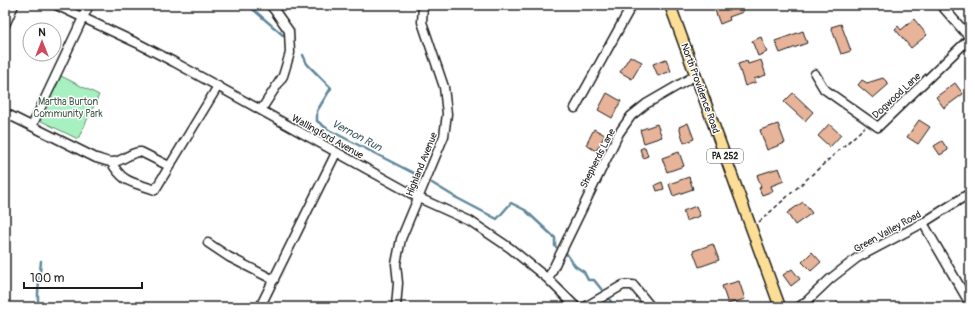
<svg xmlns="http://www.w3.org/2000/svg" width="975" height="312" viewBox="0 0 975 312" font-family="Pangolin,sans-serif">
<style>
.green{fill:#a7f1c0;stroke:#62866e}
.lines{fill:none;stroke-linecap:round;stroke-linejoin:round}
.stream{stroke:#5f879a;stroke-width:2.5}
.building{fill:#e7b399;stroke:#1c1c1c}
.minor-casing{stroke:#1c1c1c;stroke-width:11}
.major-casing{stroke:#1c1c1c;stroke-width:13}
.path{stroke:#1c1c1c;stroke-width:1.5;stroke-dasharray:4 3;stroke-linecap:butt}
.minor{stroke:#fff;stroke-width:8}
.major{stroke:#fcde96;stroke-width:10}
.labels{text-anchor:middle;stroke-width:3;stroke-linejoin:round;paint-order:stroke}
.shield{fill:#fff;stroke:#606060;stroke-width:1}
.shield-label{font-size:9px;font-weight:bold;fill:#1c1c1c}
.street-label{font-size:10px;fill:#1c1c1c;stroke:#fff}
.park-label{font-size:10px;fill:#465c4d;stroke:#fff}
.water-label{font-size:11px;font-style:italic;fill:#435b66;stroke:#fff}
</style>
<rect width="100%" height="100%" fill="#fff"/>
<filter id="ink" filterUnits="userSpaceOnUse"><feTurbulence type="fractalNoise" baseFrequency=".025" numOctaves="2"/><feDisplacementMap in="SourceGraphic" scale="8" xChannelSelector="R" yChannelSelector="G"/><feConvolveMatrix kernelMatrix="1 2 1 2 8 2 1 2 1" color-interpolation-filters="sRGB"/></filter>
<g filter="url(#ink)">
<path class="green" d="M59,75L99,95L78,139L37,119Z"/>
<g class="lines">
<path class="stream" d="M248,5L284,36
M303,55L307,64L331,88L317,111V121L329,130L421,177
M432,183L455,197L497,219L511,203L525,210L555,238V246L556,247
M566,253L575,266L584,272L588,280H594L602,290
M610,300L613,307
M38,307V293L41,261"/>
</g>
<path class="building" d="M713,5H740L743,12L729,17L730,20L720,24Z
M914,19L927,35L911,48L895,29L898,26L901,30Z
M841,24L851,51L841,54L831,27Z
M803,31L807,43L780,53L775,41Z
M761,37L767,52L758,56L752,41Z
M630,56L642,62L632,79L620,72Z
M666,59L671,71L658,76L653,64Z
M761,60L766,75L754,79L756,82L745,86L738,64L747,61L748,64Z
M883,78L889,84L873,98L858,85L862,80L867,83Z
M955,83L963,94L944,108L936,97Z
M607,93L621,101L612,118L598,110Z
M793,93L813,112L805,121L784,102Z
M919,120L930,127L918,144L907,137Z
M688,123L694,139L684,143L679,127Z
M657,124L662,137L644,143L640,130Z
M778,124L785,143L767,150L760,130Z
M829,124L841,135L830,147L818,136Z
M594,129L605,135L596,151L586,145Z
M942,141L948,150L940,155L934,146Z
M645,147L648,156L643,158L640,149Z
M679,152L684,166L667,172L662,158Z
M779,168L784,181L771,186L773,191L762,195L759,188L761,187L757,175Z
M689,177L693,189L673,196L669,184Z
M662,182L664,189L657,191L655,185Z
M803,202L812,213L795,225L787,213Z
M696,206L700,216L686,221L683,211Z
M713,244L719,260L699,267L693,251Z
M812,252L821,262L811,271L802,262Z
M792,269L800,279L791,286L783,275Z
M739,281L745,299L728,304L722,286Z
M838,302L843,307H832Z"/>
<g class="lines">
<g class="minor-casing">
<path id="minor" d="M56,5L139,44L174,62L419,198L470,221L510,248L548,279L576,307
M941,5L970,38
M5,25L14,5
M815,74L824,89L878,127L970,38
M575,108L632,5
M261,110L283,76L290,53L289,31L275,11L270,5
M5,113L96,158C101,159 106,162 111,162C122,163 130,151 141,152L169,166
M32,126L89,5
M111,162C125,185 132,181 155,190L218,86
M923,223L970,304
M208,243L229,257L274,280
M548,279L619,133L631,116L646,104L696,75
M260,307L336,153
M396,307L398,283L396,264L401,239L444,136L447,114L444,87L422,22L423,5
M585,307L623,285H633L651,307
M799,307L807,301L830,279L857,258L923,223L970,193"/>
</g>
<g class="major-casing">
<path id="major" d="M670,5L780,307"/>
</g>
<path class="path" d="M759,222L865,127"/>
<use href="#minor" class="minor"/>
<use href="#major" class="major"/>
</g>
</g>
<g class="labels">
<rect class="shield" x="707" y="149" width="36" height="14" rx="3"/>
<g class="shield-label">
<text x="725" y="159">PA 252</text>
</g>
<g class="street-label">
<text transform="translate(701 88) rotate(70)" y="4">North Providence Road</text>
<text transform="translate(896 95) rotate(-43)" y="4">Dogwood Lane</text>
<text transform="translate(328 136) rotate(29)" y="4">Wallingford Avenue</text>
<text transform="translate(597 158) rotate(-63)" y="4">Shepherds Lane</text>
<text transform="translate(421 164) rotate(-68)" y="4">Highland Avenue</text>
<text transform="translate(887 231) rotate(-29)" y="4">Green Valley Road</text>
</g>
<g class="park-label">
<text x="68" y="105">Martha Burton<tspan x="68" dy="12">Community Park</tspan></text>
</g>
<g class="water-label">
<text transform="translate(357 135) rotate(28)" y="4">Vernon Run</text>
</g>
</g>
<rect width="975" height="312" fill="none" stroke="#fff" stroke-width="20"/>
<rect x="10" y="10" width="955" height="292" fill="none" stroke="#1c1c1c" stroke-width="1.5" filter="url(#ink)"/>
<g transform="translate(42 42)"><circle r="19" fill="#ffffff" stroke="#a4a4a4"/>
<path d="M0-3L7 15L0 10L-7 15Z" fill="#d1495b"/>
<text y="-6" font-size="11" font-weight="bold" text-anchor="middle" fill="#1c1c1c">N</text>
</g>
<path d="M24 282v6h118v-6" fill="none" stroke="#1c1c1c" stroke-width="2"/>
<text x="30" y="282" font-size="12" fill="#1c1c1c" stroke="#ffffff" stroke-width="3" paint-order="stroke">100 m</text>
</svg>
